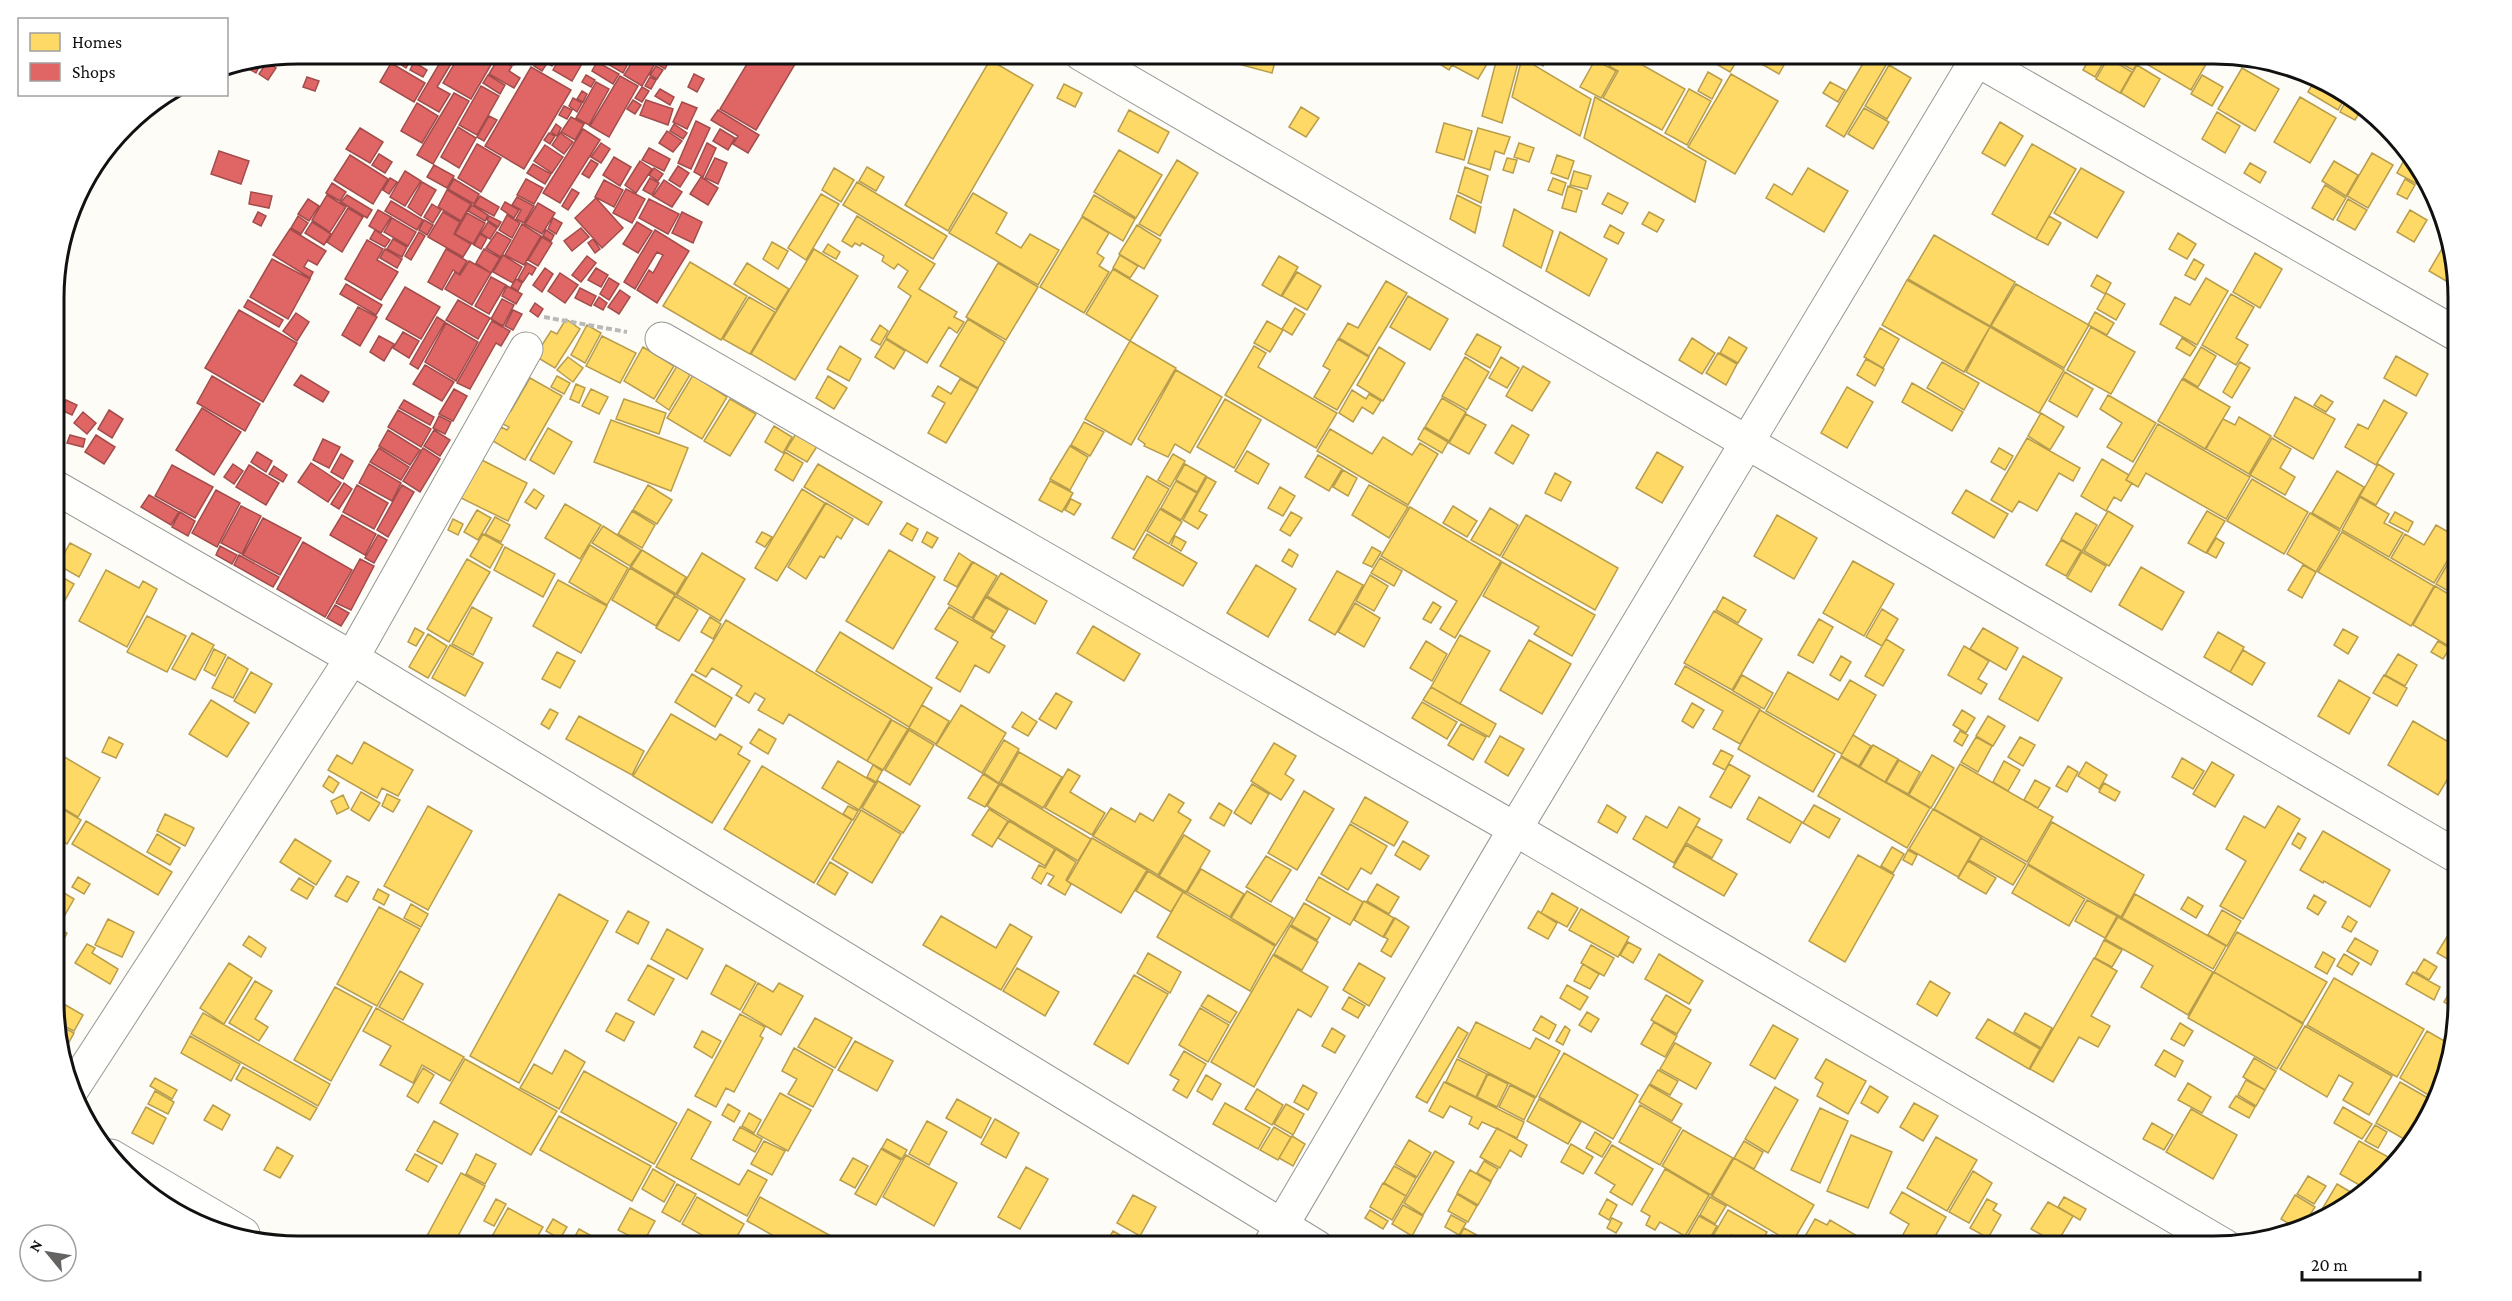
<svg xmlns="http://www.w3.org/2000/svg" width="2512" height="1301" viewBox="0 0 2512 1301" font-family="'Crimson Pro',serif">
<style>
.homes{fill:#ffd966;stroke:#b89d4c;stroke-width:1.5}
.shops{fill:#e06666;stroke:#a24c4c;stroke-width:1.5}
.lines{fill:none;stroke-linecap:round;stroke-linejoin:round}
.minor-casing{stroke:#979795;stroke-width:35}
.path{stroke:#b9b9b8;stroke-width:4;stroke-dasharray:6 3;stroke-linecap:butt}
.minor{stroke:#fffffe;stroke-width:33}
.rim{fill:none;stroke:#111;stroke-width:3}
</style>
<rect width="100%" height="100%" fill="#fdfcf7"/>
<path class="homes" d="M1234,54H1277L1272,73L1231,62Z
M1424,54H1493L1478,79L1452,65L1449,70Z
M1498,54L1520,56L1502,123L1482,116Z
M1523,54H1551L1543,66Z
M1617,54H1623L1685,89L1662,130L1603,98L1618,71L1609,66Z
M1699,54H1741L1730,72Z
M1744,54H1790L1779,74Z
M2111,54H2142L2133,70L2109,57Z
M2147,54H2212L2191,90L2143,62Z
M1868,55L1886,65L1844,137L1826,126Z
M1522,58L1591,99L1580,136L1512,97Z
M2090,58L2102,65L2095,77L2083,70Z
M2108,58L2132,72L2120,93L2096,79Z
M990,60L1033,85L948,231L905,205Z
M1595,60L1616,71L1601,98L1580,87Z
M1889,65L1911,78L1887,119L1865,106Z
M2137,65L2160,79L2144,107L2121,93Z
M2242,68L2279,89L2255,131L2218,109Z
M1708,72L1722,80L1712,99L1698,91Z
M1731,74L1778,101L1735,174L1688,147Z
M2202,75L2223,87L2212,106L2191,94Z
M2316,78L2346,96L2338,110L2308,92Z
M1830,82L1845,90L1838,102L1823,93Z
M1064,84L1082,93L1075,107L1057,98Z
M1689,89L1711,101L1687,145L1665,133Z
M1595,97L1706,161L1695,202L1584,138Z
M2300,97L2336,118L2310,163L2274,142Z
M2348,97L2363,107L2355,120L2340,112Z
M1301,107L1319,118L1306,137L1289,127Z
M1864,108L1889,122L1873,149L1848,134Z
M1129,110L1169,132L1158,153L1118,131Z
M2217,112L2240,126L2225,153L2202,139Z
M2000,122L2023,136L2005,166L1982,153Z
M1444,123L1472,131L1464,160L1436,152Z
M1478,128L1510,137L1504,154L1495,151L1490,170L1468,163Z
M2386,128L2396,139L2394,143L2382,136Z
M1519,143L1534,148L1529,162L1514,157Z
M2032,144L2076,169L2036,239L1992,214Z
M1119,150L1162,175L1136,218L1094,192Z
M2372,153L2393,165L2368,208L2347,196Z
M2408,153L2417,163L2422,176L2417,184L2397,173Z
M1557,155L1574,161L1568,179L1551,173Z
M1507,158L1517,160L1513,173L1503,170Z
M1177,160L1198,173L1160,236L1139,224Z
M2334,161L2358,175L2346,196L2322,181Z
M2250,163L2266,172L2260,183L2244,173Z
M867,167L884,177L876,191L859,181Z
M1465,167L1488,176L1481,203L1458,192Z
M834,168L854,180L841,202L822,190Z
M1808,168L1848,191L1824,232L1766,198L1774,184L1792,195Z
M2081,168L2124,192L2097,238L2054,213Z
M1574,171L1591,176L1587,189L1570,185Z
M1553,178L1566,183L1562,195L1548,190Z
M2405,179L2415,185L2407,199L2397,194Z
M857,182L947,236L933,259L843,205Z
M2325,185L2346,198L2333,220L2312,208Z
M1568,186L1582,191L1576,212L1562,208Z
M973,193L1007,213L996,233L1021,248L1030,234L1059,250L1038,285L949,233Z
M1608,193L1628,203L1622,214L1602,204Z
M821,194L839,204L806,260L788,248Z
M1094,195L1135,219L1123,241L1082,216Z
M1457,195L1481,207L1475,233L1450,219Z
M2348,199L2367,210L2355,230L2337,220Z
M1514,209L1553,231L1541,268L1503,246Z
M2410,210L2427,220L2414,242L2397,232Z
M1649,212L1664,220L1657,232L1642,224Z
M857,216L935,264L919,289L957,312L954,317L964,322L957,333L949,327L927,363L886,338L911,296L898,287L908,271L898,264L894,269L882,261L884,256L862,243L860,246L855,243L852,247L842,241Z
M2049,216L2061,223L2048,245L2036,239Z
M1082,217L1109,233L1097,253L1104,258L1099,266L1109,272L1084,313L1040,287Z
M1137,225L1161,240L1144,269L1119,254Z
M1610,225L1624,233L1618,244L1604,237Z
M1560,232L1607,259L1589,296L1546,271Z
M2178,233L2196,244L2187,259L2169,249Z
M1934,235L2015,282L1990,326L1908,279Z
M772,242L788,251L778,269L763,259Z
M2446,242L2456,267V279L2453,285L2429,271Z
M828,244L840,252L836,259L823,252Z
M814,249L858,276L795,380L751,354Z
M2255,253L2282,269L2260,308L2233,292Z
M1120,255L1138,266L1130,278L1113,268Z
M1279,256L1298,267L1281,296L1262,285Z
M2194,259L2204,265L2195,280L2185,275Z
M690,262L747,296L721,340L663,306Z
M747,263L789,289L776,310L734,284Z
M998,263L1038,287L1006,340L966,317Z
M1113,269L1158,296L1130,341L1086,314Z
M1297,272L1321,286L1307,310L1282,296Z
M2097,275L2111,283L2105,294L2091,286Z
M2206,278L2228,291L2197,345L2160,324L2175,297L2190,305Z
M1907,280L1990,327L1964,372L1882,325Z
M1386,281L1407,293L1369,356L1339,338L1348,323L1358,328Z
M2016,284L2089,325L2064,368L1991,326Z
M2106,293L2125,304L2116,320L2097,309Z
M2231,294L2254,307L2236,338L2248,345L2236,365L2202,345Z
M1408,296L1448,319L1430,350L1390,327Z
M749,297L775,312L750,354L723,339Z
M1295,308L1305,314L1292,335L1282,329Z
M2095,312L2114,323L2107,335L2088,325Z
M566,319L580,329L555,368L535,356L551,331L557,334Z
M968,319L1005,342L978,388L940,366Z
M1267,321L1283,330L1270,352L1254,343Z
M587,325L601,333L585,363L571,355Z
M880,325L888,331L880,345L871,340Z
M1990,327L2064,370L2039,413L1966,372Z
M2091,327L2135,352L2111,394L2067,370Z
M1880,328L1899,339L1883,368L1864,357Z
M1477,334L1501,347L1490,368L1465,354Z
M602,336L636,353L620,383L586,366Z
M1729,337L1747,348L1738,363L1720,353Z
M1692,338L1715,353L1702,374L1679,360Z
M2182,338L2196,347L2190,356L2176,348Z
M886,339L905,351L894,369L875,357Z
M1338,339L1369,357L1337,410L1314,397L1330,370L1323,366Z
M1130,341L1176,368L1131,445L1085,419Z
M840,346L861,359L849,381L827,369Z
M1254,346L1266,353L1258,367L1337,413L1316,448L1225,395Z
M643,347L674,366L654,399L624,381Z
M1379,347L1405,363L1383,401L1357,385Z
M2201,347L2216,356L2198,387L2183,378Z
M1718,353L1737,364L1726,385L1706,373Z
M2396,356L2428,374L2416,396L2384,378Z
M568,357L583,368L573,382L557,370Z
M1465,357L1489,372L1467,410L1442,396Z
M1501,357L1519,368L1507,388L1489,378Z
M1866,359L1884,369L1875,386L1857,375Z
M1942,362L1979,383L1964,410L1927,388Z
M2240,362L2250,368L2232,398L2223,392Z
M677,366L690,375L669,410L656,401Z
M1523,366L1550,382L1532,411L1506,396Z
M1176,370L1222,397L1190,453L1175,444L1168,457L1144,446L1145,444L1138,439Z
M2065,372L2093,389L2077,417L2049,401Z
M693,375L727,397L702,439L667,418Z
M557,376L570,383L564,394L551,387Z
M828,376L847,388L834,409L816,398Z
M530,378L562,396L525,460L493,441L501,427L507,430L509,427L497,421L505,407L511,411Z
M960,379L978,389L946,443L928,433L945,403L932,396L938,386L951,394Z
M2182,379L2230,407L2205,449L2158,421Z
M1912,383L1963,412L1952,431L1902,402Z
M576,384L585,388L579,403L570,399Z
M1847,387L1873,402L1847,448L1821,433Z
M591,389L608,397L599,414L582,406Z
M1352,390L1366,399L1369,394L1381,401L1373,414L1362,407L1353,422L1339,413Z
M2108,395L2156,423L2133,462L2107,447L2122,423L2100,409Z
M2321,395L2333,402L2326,412L2314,405Z
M2295,397L2335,419L2313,459L2274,436Z
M1442,398L1466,412L1449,441L1425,427Z
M624,399L666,413L659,434L616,419Z
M730,399L756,414L730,456L704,441Z
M1225,399L1261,420L1234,468L1197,447Z
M2384,400L2407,413L2376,465L2345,447L2358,424L2368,429Z
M2041,413L2064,427L2050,450L2028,436Z
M1466,414L1486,425L1469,454L1449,443Z
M2239,417L2271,436L2249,474L2206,449L2223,419L2235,425Z
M611,420L688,448L671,491L594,462Z
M1084,422L1104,432L1090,456L1071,445Z
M2158,424L2250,477L2226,519L2146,473L2138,487L2126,480Z
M1512,425L1529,435L1513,464L1495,453Z
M774,426L792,437L783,453L765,442Z
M548,428L572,442L554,474L530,460Z
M1424,428L1448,442L1442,453L1418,439Z
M1330,429L1372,454L1383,437L1412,455L1420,443L1438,454L1408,505L1317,451Z
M797,432L818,445L807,462L786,450Z
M2027,438L2080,468L2073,481L2059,473L2037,511L2019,501L2012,512L1991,500Z
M2272,438L2291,449L2280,468L2295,477L2285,495L2250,475Z
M1070,446L1088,457L1070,490L1050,479Z
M1999,448L2013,456L2005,470L1991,462Z
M1247,451L1269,464L1258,484L1235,471Z
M785,452L803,463L793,481L775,470Z
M1657,452L1683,467L1662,503L1636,488Z
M1173,454L1185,461L1170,487L1158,480Z
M1318,455L1342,469L1329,491L1305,477Z
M480,459L527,483L508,521L461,498Z
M2102,459L2129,475L2126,480L2132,483L2121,501L2114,497L2106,511L2081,496Z
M818,464L882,502L868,525L804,487Z
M1185,464L1206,476L1197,492L1176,480Z
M2378,464L2394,474L2376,505L2360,496Z
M1343,470L1357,478L1348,496L1333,487Z
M2337,471L2364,487L2340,529L2312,513Z
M1555,473L1571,482L1561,501L1545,493Z
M1147,476L1169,489L1134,550L1112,538Z
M1207,477L1216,482L1199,511L1207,515L1198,529L1183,520Z
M2252,479L2308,512L2284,554L2227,521Z
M1050,481L1073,493L1062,512L1039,500Z
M1176,481L1197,493L1181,520L1161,508Z
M648,485L672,500L657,524L633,510Z
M1369,485L1408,507L1389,538L1352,515Z
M1280,487L1295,496L1283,516L1268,508Z
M534,489L544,496L536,509L525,502Z
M802,489L825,503L777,581L755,568Z
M1966,490L2008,514L1994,538L1952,513Z
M2360,497L2389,514L2384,523L2403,533L2389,557L2342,530Z
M1071,499L1081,504L1074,515L1065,510Z
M826,503L853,519L841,539L837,536L824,558L820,556L806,579L788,567Z
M565,504L601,525L580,559L545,538Z
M1453,506L1477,521L1467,537L1443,523Z
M1410,507L1501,561L1455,638L1440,629L1457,601L1381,556Z
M1490,508L1518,525L1500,556L1471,540Z
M1160,509L1182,522L1169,544L1147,531Z
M477,510L491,518L478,540L464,532Z
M632,511L655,525L642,548L618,534Z
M2108,511L2133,526L2109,566L2084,551Z
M2207,511L2225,521L2206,553L2188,543Z
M1291,512L1302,518L1290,536L1280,530Z
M2395,512L2413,522L2408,532L2389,522Z
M2076,513L2097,525L2082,551L2061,539Z
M2310,513L2340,531L2316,572L2287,554Z
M1526,515L1618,568L1595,610L1502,557Z
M1777,515L1817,538L1794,579L1754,556Z
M495,517L510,525L501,542L485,534Z
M453,519L463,524L458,535L448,530Z
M907,523L918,529L912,541L900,534Z
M2436,525L2457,537V545L2434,583L2391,558L2405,534L2424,545Z
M603,526L641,550L630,566L592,543Z
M762,532L772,537L765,547L756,542Z
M927,532L938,538L932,548L922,542Z
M2342,532L2434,586L2411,626L2318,572Z
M483,534L503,545L490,568L470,556Z
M1147,534L1197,563L1183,586L1133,558Z
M1175,536L1186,542L1181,551L1171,545Z
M2216,538L2224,543L2216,558L2207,553Z
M2061,540L2081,551L2066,576L2046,565Z
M70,543L91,554L79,577L58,565Z
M590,545L628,568L607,605L569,582Z
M505,547L555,574L543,597L494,570Z
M1372,547L1381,552L1372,567L1363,563Z
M2457,548V596L2436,584Z
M1289,549L1298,555L1292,567L1282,561Z
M642,550L686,577L676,594L631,567Z
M889,550L935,577L893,649L846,621Z
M2082,552L2106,566L2091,592L2067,578Z
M702,553L745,579L720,621L677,595Z
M959,553L972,562L957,587L944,580Z
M1380,558L1402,571L1394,586L1371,573Z
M467,559L490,572L449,642L427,629Z
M1853,561L1894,584L1864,636L1823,613Z
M973,562L997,576L972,618L948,604Z
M1502,562L1595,615L1572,656L1534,634L1539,627L1483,596Z
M1256,565L1296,589L1268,637L1227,613Z
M2303,565L2316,572L2302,598L2288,590Z
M2141,567L2184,592L2162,630L2119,605Z
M630,568L675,595L656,626L612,600Z
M106,570L139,588L143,581L157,589L127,647L79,621Z
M1337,571L1363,585L1335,635L1309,620Z
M55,573L74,584L60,609L55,606Z
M1001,573L1047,601L1035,624L987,596Z
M1370,575L1388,586L1374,611L1356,601Z
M558,580L607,606L581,653L533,626Z
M2435,586L2457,599V651L2413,625Z
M675,596L698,610L679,641L656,628Z
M986,597L1008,610L995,632L973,619Z
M1723,597L1746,610L1738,623L1716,610Z
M1433,602L1441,607L1431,623L1423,619Z
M1355,603L1380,618L1364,647L1338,632Z
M472,607L492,618L473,655L452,644Z
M949,607L994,633L991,638L1005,646L989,673L975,665L960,692L936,678L958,642L935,629Z
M1882,609L1898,619L1882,646L1866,637Z
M1714,611L1762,639L1732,690L1684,663Z
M147,616L186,636L167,672L127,652Z
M710,617L721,624L713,639L701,632Z
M1819,619L1833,627L1813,663L1798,655Z
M726,620L891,719L867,761L789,714L783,724L758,710L765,699L755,693L749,703L736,695L742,686L712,668L706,677L695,671Z
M1093,626L1140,654L1124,681L1077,653Z
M415,628L424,633L416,646L408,642Z
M1983,628L2018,648L2006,670L1970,649Z
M2343,629L2358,637L2348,654L2334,645Z
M840,632L932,688L909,727L816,671Z
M2218,632L2244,647L2230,672L2204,657Z
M192,633L214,645L195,680L172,669Z
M428,634L447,646L428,678L409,667Z
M1460,635L1490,651L1460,704L1431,687Z
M1886,639L1904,650L1883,686L1865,676Z
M1529,640L1571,664L1542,714L1500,690Z
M1426,641L1447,654L1432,681L1410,668Z
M2438,641L2450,648L2443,659L2431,652Z
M450,645L483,663L465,696L432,678Z
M1964,646L1989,661L1978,679L1987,684L1981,694L1948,675Z
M214,649L226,655L215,676L204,670Z
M2243,650L2265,663L2252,685L2230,672Z
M557,652L575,661L560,688L542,679Z
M2398,654L2417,665L2405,686L2385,675Z
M1841,656L1851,662L1840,681L1830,675Z
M2023,656L2062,678L2038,721L1999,699Z
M228,657L248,669L233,698L212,688Z
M1685,666L1760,709L1740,744L1713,729L1723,711L1675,684Z
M251,672L272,684L255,713L234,701Z
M1788,672L1838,700L1850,680L1876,695L1842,754L1766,711Z
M692,674L732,698L715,727L675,702Z
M1742,675L1773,693L1764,709L1733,691Z
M2384,675L2407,688L2397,706L2373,693Z
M2339,680L2370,698L2349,734L2318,716Z
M1431,687L1496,724L1489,737L1423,700Z
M1056,693L1072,702L1056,729L1039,719Z
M211,700L249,723L227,757L189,734Z
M1422,702L1457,722L1447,739L1412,718Z
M1692,703L1704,710L1693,728L1682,721Z
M922,705L949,721L936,744L909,728Z
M961,705L1006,733L982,773L936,745Z
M550,709L558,713L549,729L541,724Z
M1760,710L1835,754L1813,792L1738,749Z
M1962,710L1975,718L1966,733L1953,725Z
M1022,712L1037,722L1028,736L1012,727Z
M671,714L716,740L720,734L742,747L738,754L750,761L712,823L633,776Z
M579,716L644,751L632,775L566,739Z
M1988,716L2005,726L1993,746L1976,736Z
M892,720L908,729L883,770L867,761Z
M2413,721L2457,747V775L2452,772L2438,795L2388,765Z
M1461,724L1486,737L1473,760L1448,745Z
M759,729L776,739L768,754L750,743Z
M909,730L934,745L910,785L885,770Z
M1960,731L1968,735L1962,746L1954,741Z
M1853,735L1871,746L1859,766L1841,756Z
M1500,736L1524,749L1508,776L1485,762Z
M109,737L123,744L116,758L102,752Z
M1976,737L1992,746L1978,772L1961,762Z
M2020,737L2035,745L2023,766L2008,757Z
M1004,740L1019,749L999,783L984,773Z
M364,742L413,770L398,796L382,788L377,798L328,770L337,755L352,764Z
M1274,743L1296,756L1285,774L1294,780L1281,800L1251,781Z
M1873,745L1898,759L1885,782L1860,767Z
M1721,750L1733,756L1725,770L1713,764Z
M56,752L100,778L78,817L56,804Z
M1019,752L1062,777L1043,808L1001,783Z
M1932,755L1954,768L1931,808L1909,795Z
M1841,757L1930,808L1907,848L1818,796Z
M2182,758L2204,771L2193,789L2172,777Z
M1899,760L1920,772L1908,794L1886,782Z
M838,761L875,783L859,810L822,788Z
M2004,761L2020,770L2008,791L1993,782Z
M2086,762L2107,775L2099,789L2078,776Z
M2212,762L2234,775L2215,807L2193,794Z
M1729,764L1750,776L1731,808L1710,797Z
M1960,764L2053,817L2027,862L1934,809Z
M873,765L882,771L876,782L867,777Z
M762,766L852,820L814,883L724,829Z
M2068,766L2078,772L2067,792L2056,786Z
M1068,769L1080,776L1070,792L1105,813L1092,835L1045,808Z
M983,774L999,784L985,807L968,798Z
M329,776L339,783L333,793L323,786Z
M2035,780L2050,788L2038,808L2024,800Z
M878,781L920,806L903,833L862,808Z
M2104,783L2120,792L2115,801L2099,792Z
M1000,784L1091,839L1078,861L987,806Z
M1252,784L1269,794L1251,824L1234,813Z
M1304,791L1334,809L1297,870L1268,853Z
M361,792L380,803L369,821L351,810Z
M387,794L400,800L393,812L382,806Z
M1169,794L1184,803L1178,812L1191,820L1158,875L1093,836L1111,808L1135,822L1140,813L1153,821Z
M343,795L349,808L337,814L331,801Z
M1365,797L1408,822L1394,846L1351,822Z
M1759,797L1802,822L1790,843L1747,819Z
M1219,803L1232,811L1224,826L1210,818Z
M56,805L81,820L67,844L56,837Z
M1607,805L1626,817L1617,833L1598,822Z
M1814,805L1840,819L1829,838L1803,823Z
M428,806L472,831L428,910L384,886Z
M848,806L858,811L853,820L843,814Z
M2278,806L2300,819L2243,919L2220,906L2246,861L2226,849L2244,816L2265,828Z
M1679,807L1700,819L1674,863L1633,839L1646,816L1667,828Z
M989,809L1008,821L992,847L972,835Z
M1933,809L1981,837L1958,877L1909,849Z
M861,810L901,834L872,883L832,859Z
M165,814L194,828L185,846L157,831Z
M86,821L172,872L158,895L72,844Z
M1009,821L1055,849L1045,866L998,838Z
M2052,822L2144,875L2121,917L2028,864Z
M1350,824L1387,846L1371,874L1361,868L1348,890L1321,874Z
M1696,826L1722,840L1712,858L1686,843Z
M2323,831L2390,870L2370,907L2324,881L2323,883L2300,870Z
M2298,833L2306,838L2300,849L2292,844Z
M157,834L180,848L170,865L147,852Z
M1184,835L1210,851L1186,892L1159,876Z
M1092,838L1147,870L1121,913L1067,881Z
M1981,838L2026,864L2013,885L1969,860Z
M295,839L331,861L316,885L280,862Z
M1403,841L1429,856L1420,870L1395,855Z
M1686,845L1737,874L1724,896L1673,867Z
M1892,847L1904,854L1893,873L1881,866Z
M1056,849L1076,862L1066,880L1071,884L1065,895L1048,885L1054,876L1047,873L1041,884L1032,878L1039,865L1045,868Z
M1908,850L1917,855L1912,865L1903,860Z
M1858,855L1894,875L1845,962L1809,941Z
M1266,856L1291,870L1271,902L1246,887Z
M1968,861L1996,878L1986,894L1958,878Z
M830,862L848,873L835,895L817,884Z
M2028,865L2085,899L2069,926L2012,893Z
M1201,869L1244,894L1230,917L1187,892Z
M1148,871L1183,892L1171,912L1136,891Z
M347,876L359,882L347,902L335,896Z
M78,877L90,884L84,894L72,887Z
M1319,877L1363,902L1350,925L1306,900Z
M299,878L314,887L307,899L291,890Z
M1377,884L1399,897L1389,914L1367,901Z
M56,888L74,899L58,927L56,926Z
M378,889L389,895L384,905L373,899Z
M1247,891L1293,918L1276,945L1231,918Z
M1183,892L1275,946L1250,991L1157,937Z
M1552,893L1578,908L1567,927L1541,913Z
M559,894L608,921L519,1083L470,1056Z
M2135,894L2226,946L2213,969L2122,918Z
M2314,895L2326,902L2318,915L2307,908Z
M2188,897L2203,906L2196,918L2181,909Z
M2087,900L2117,916L2105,938L2075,921Z
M1364,901L1394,918L1383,937L1354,920Z
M1304,903L1330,918L1317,940L1291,925Z
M411,904L428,914L421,927L404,918Z
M379,907L420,929L377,1006L337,984Z
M1581,909L1629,937L1618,957L1569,930Z
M2222,910L2241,921L2227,946L2208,935Z
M628,911L649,922L638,944L616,932Z
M1538,911L1557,923L1548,939L1528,928Z
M941,916L996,948L1010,924L1032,937L1001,990L923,945Z
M2348,916L2357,922L2351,932L2342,927Z
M2118,917L2213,972L2188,1015L2141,987L2153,966L2105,939Z
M1395,918L1409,927L1391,957L1381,951L1388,939L1384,937Z
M108,919L134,932L122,957L95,945Z
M1290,926L1318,942L1302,970L1274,954Z
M2453,927L2458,930V965L2437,953Z
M56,928L67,933L56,954Z
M667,929L703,949L687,979L651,959Z
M2237,932L2327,982L2303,1023L2214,972Z
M249,936L266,948L261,957L243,945Z
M2355,938L2378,951L2371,965L2347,951Z
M2104,940L2122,950L2112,967L2095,958Z
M1628,942L1641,949L1633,963L1620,955Z
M87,944L95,948L92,953L118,969L110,984L75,963Z
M1591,945L1614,958L1604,976L1581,963Z
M2323,952L2335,959L2327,974L2315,967Z
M1148,953L1181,972L1170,993L1137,973Z
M1659,954L1703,981L1689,1004L1645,979Z
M2344,954L2359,963L2352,975L2337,966Z
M1273,955L1328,987L1311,1017L1298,1009L1254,1087L1211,1062Z
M2094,958L2117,971L2091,1016L2110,1026L2098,1047L2079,1037L2053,1082L2030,1069Z
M2424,959L2437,967L2429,980L2416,972Z
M229,963L252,978L224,1024L200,1008Z
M1359,963L1385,978L1369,1006L1343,990Z
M1583,964L1599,974L1590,989L1574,981Z
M648,965L674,979L654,1015L628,1000Z
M726,965L756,982L740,1010L711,994Z
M1017,968L1059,992L1045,1016L1003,991Z
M400,971L423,984L403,1020L379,1007Z
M2214,972L2303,1024L2277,1069L2188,1018Z
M2413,972L2440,987L2434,1000L2406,984Z
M1134,975L1168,994L1128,1064L1094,1044Z
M2334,978L2424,1029L2397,1077L2307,1025Z
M2458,978V1002L2456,1009L2444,1002Z
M255,981L272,991L255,1019L268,1027L259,1041L229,1023Z
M1930,981L1950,993L1937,1016L1917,1004Z
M758,983L773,992L779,983L803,996L781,1035L742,1012Z
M1567,985L1588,997L1580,1010L1560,998Z
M335,987L372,1007L331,1081L294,1060Z
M1208,995L1237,1012L1230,1023L1201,1006Z
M1666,995L1691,1010L1677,1034L1651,1020Z
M1349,997L1365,1006L1358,1018L1342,1009Z
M62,1003L83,1015L74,1031L56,1022V1014Z
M376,1008L464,1057L450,1081L422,1065L413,1083L380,1065L391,1046L363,1031Z
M1200,1008L1229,1025L1208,1062L1179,1045Z
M1587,1012L1599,1019L1591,1032L1579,1025Z
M203,1013L330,1084L318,1106L191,1034Z
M616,1013L634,1022L624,1041L606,1031Z
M2025,1013L2052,1028L2041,1048L2014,1032Z
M740,1014L765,1027L760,1036L763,1038L734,1092L726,1088L716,1107L695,1096Z
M1541,1016L1556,1025L1549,1039L1533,1030Z
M815,1018L852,1038L835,1068L798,1047Z
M1988,1019L2040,1049L2029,1069L1976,1038Z
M1476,1022L1530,1049L1536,1038L1560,1051L1536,1097L1458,1057Z
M1654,1022L1677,1036L1665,1057L1641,1044Z
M2180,1023L2193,1031L2184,1046L2171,1039Z
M56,1024L74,1033L62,1055L56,1034Z
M1773,1025L1798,1039L1775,1079L1750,1065Z
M1565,1026L1570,1030L1563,1045L1556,1041Z
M2305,1026L2392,1076L2369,1115L2343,1100L2353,1083L2339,1075L2327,1097L2280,1069Z
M1458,1027L1468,1033L1427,1103L1416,1097Z
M1332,1028L1345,1036L1335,1053L1322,1046Z
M702,1031L721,1041L712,1058L694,1047Z
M2427,1031L2448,1043L2435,1099L2400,1078Z
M190,1036L240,1064L231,1081L181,1053Z
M855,1041L893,1061L877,1091L838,1070Z
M1675,1043L1711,1063L1696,1089L1660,1069Z
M794,1048L833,1070L813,1107L788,1094L797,1079L782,1071Z
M565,1050L585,1062L559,1109L520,1088L534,1064L552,1074Z
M2164,1050L2183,1061L2175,1077L2155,1065Z
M1184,1051L1206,1064L1187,1098L1173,1090L1179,1080L1170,1075Z
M1564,1053L1638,1095L1613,1139L1539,1097Z
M2254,1058L2276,1071L2265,1090L2243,1077Z
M465,1059L557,1111L531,1155L440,1103Z
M1457,1059L1487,1074L1476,1097L1446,1082Z
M1826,1059L1866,1081L1848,1114L1817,1096L1823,1083L1815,1078Z
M243,1067L317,1108L310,1120L236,1079Z
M423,1068L434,1075L418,1103L407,1096Z
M1658,1070L1678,1081L1670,1095L1650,1084Z
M584,1071L677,1123L654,1164L561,1112Z
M1488,1074L1508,1084L1497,1107L1477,1097Z
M1206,1075L1221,1084L1212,1100L1197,1091Z
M155,1078L177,1090L172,1099L150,1086Z
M2246,1080L2265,1090L2256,1106L2238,1095Z
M1444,1082L1524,1122L1517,1138L1482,1122L1478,1129L1469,1124L1472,1117L1450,1106L1443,1118L1429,1111Z
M2400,1082L2435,1102L2433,1111L2411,1143L2376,1123Z
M2188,1083L2211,1097L2202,1113L2178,1100Z
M1303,1085L1317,1093L1308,1110L1294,1102Z
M1510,1085L1535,1098L1524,1120L1499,1107Z
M1649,1085L1682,1104L1672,1121L1639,1102Z
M1870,1086L1888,1097L1878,1113L1861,1103Z
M1775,1087L1798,1100L1768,1153L1745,1139Z
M1257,1089L1283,1105L1272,1125L1245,1109Z
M155,1091L174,1102L168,1114L148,1104Z
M780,1093L811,1110L788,1151L757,1134Z
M2236,1096L2255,1107L2249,1118L2229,1107Z
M957,1099L991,1118L981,1138L946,1118Z
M1539,1099L1581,1122L1568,1144L1527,1121Z
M1225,1103L1270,1128L1258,1149L1213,1124Z
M1914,1103L1938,1116L1923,1141L1900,1127Z
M728,1104L740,1111L734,1122L722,1115Z
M1286,1104L1304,1114L1293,1135L1274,1124Z
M213,1105L230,1115L222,1130L204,1120Z
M1640,1105L1681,1128L1660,1165L1619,1142Z
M146,1107L166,1118L153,1144L132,1133Z
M2343,1107L2372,1124L2362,1139L2334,1123Z
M1820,1108L1848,1121L1820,1183L1791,1170Z
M688,1109L711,1122L691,1159L739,1185L748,1170L767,1180L747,1216L656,1167Z
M2191,1109L2237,1135L2213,1179L2166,1152Z
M749,1113L761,1120L754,1133L742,1126Z
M559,1116L651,1166L632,1201L540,1150Z
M995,1119L1019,1133L1006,1158L981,1144Z
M434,1121L458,1134L442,1164L417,1151Z
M927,1121L947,1132L929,1165L909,1154Z
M2152,1123L2173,1135L2164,1150L2143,1139Z
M2375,1125L2387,1132L2378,1148L2365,1141Z
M740,1127L762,1139L755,1152L733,1140Z
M1274,1127L1291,1137L1278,1160L1260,1150Z
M1497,1128L1527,1145L1521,1157L1510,1150L1500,1168L1480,1157Z
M1683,1130L1733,1158L1711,1195L1662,1166Z
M1595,1132L1611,1142L1602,1157L1586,1148Z
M1851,1135L1892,1152L1868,1208L1827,1191Z
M1292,1136L1305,1144L1293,1166L1279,1158Z
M1936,1137L1977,1160L1947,1211L1907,1188Z
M887,1139L907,1150L902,1159L882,1148Z
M1409,1140L1431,1153L1417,1177L1395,1164Z
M764,1141L785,1151L772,1175L751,1164Z
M1744,1141L1763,1152L1754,1169L1734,1158Z
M2359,1141L2390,1158L2377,1181L2368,1190L2340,1174Z
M1571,1144L1593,1157L1583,1174L1561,1162Z
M1612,1145L1653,1169L1632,1205L1610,1192L1615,1185L1595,1173Z
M277,1147L293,1156L280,1178L264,1170Z
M881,1149L901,1160L876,1205L855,1194Z
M1435,1151L1454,1162L1423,1215L1404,1203Z
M415,1154L437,1166L428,1182L406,1170Z
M476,1154L496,1164L485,1184L466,1174Z
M906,1155L957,1183L934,1226L883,1197Z
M853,1158L868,1166L855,1188L840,1180Z
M1734,1158L1814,1205L1792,1243L1712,1196Z
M1484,1161L1498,1169L1491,1181L1477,1173Z
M1394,1166L1416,1178L1406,1196L1384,1183Z
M1026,1167L1048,1179L1020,1229L998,1217Z
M653,1169L675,1182L664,1202L642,1189Z
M1665,1169L1709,1195L1685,1236L1660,1222L1655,1230L1646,1225L1650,1216L1641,1211Z
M1470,1170L1491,1182L1478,1205L1457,1193Z
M1973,1171L1992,1183L1969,1223L1949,1212Z
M461,1173L485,1186L452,1247H421Z
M2308,1176L2326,1186L2314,1204L2297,1194Z
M1383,1183L1406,1196L1392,1220L1370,1207Z
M677,1184L696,1194L680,1222L662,1212Z
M2337,1184L2359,1197L2349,1206L2330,1215L2321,1211Z
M1902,1192L1946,1217L1929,1247L1897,1245L1909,1224L1890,1213Z
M1457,1194L1477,1206L1468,1222L1448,1211Z
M1133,1195L1156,1207L1140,1236L1117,1223Z
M2295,1195L2315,1207L2300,1230L2281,1219Z
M697,1197L744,1224L731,1247H698L704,1236L682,1224Z
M760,1197L851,1247H794L747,1221Z
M1710,1197L1726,1206L1715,1224L1700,1215Z
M2064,1197L2086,1209L2080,1220L2058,1207Z
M496,1199L506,1204L494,1226L484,1221Z
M1607,1199L1617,1205L1609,1220L1599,1214Z
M1987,1199L1997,1204L1993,1210L2001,1215L1988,1238L1970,1228Z
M2048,1202L2073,1216L2057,1243L2031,1229Z
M1403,1205L1423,1216L1412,1236L1392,1224Z
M508,1208L543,1227L532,1246L519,1240L516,1247H486Z
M630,1208L655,1221L643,1243L618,1230Z
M1370,1210L1388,1221L1383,1229L1365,1218Z
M1728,1210L1767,1232L1759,1247H1751L1731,1235L1724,1247H1716L1709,1243Z
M1451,1215L1466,1223L1459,1235L1445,1227Z
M1699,1216L1717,1226L1706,1245L1688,1235Z
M1612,1218L1622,1223L1616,1233L1607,1228Z
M553,1219L567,1227L560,1239L546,1231Z
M1815,1219L1827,1225L1830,1220L1864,1240L1861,1247H1799Z
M1464,1228L1482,1238L1477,1247H1454Z
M579,1229L608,1245L607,1247H580L572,1242Z
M1113,1231L1127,1239L1123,1247L1105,1245Z
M1772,1235L1792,1247H1766Z
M984,1238L1001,1247H979Z"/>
<path class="shops" d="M401,54L411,59L406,68L397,62Z
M445,54H457L437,87L450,94L439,112L418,100Z
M460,54H488L495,58L471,99L443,83Z
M501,54H522L514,65Z
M538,54H559L552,66L536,57Z
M562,54L587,55L572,81L553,70Z
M611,54H620L630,60L623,73L606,63Z
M637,54L656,62L642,86L624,75Z
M753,54H801L756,130L720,109Z
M664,55L670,59L665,69L657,64Z
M498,59L512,66L509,71L520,78L514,88L489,74Z
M538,60L546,65L542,71L534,66Z
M262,61L256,73L242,65Z
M267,62L276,68L268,80L259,74Z
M414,62L427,70L423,77L410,70Z
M597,62L619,74L613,84L592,71Z
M391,63L425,83L414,102L380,82Z
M656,66L663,70L657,79L650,75Z
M531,67L571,90L524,169L485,146Z
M694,74L704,79L697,92L688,87Z
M488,75L505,85L500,94L483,83Z
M586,75L595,80L591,87L582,82Z
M620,76L638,86L609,137L590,126Z
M307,77L319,81L315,91L303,87Z
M650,77L656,80L651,89L645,86Z
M596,82L609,89L589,125L576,118Z
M481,86L499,96L477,135L459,125Z
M642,87L649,91L642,102L635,98Z
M660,89L674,97L670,105L655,96Z
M582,91L587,94L583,102L577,99Z
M454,93L469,101L433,164L417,155Z
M573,98L582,103L577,112L569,106Z
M633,100L641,105L635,114L627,109Z
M646,100L673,109L668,125L640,115Z
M682,102L697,108L687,129L673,122Z
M417,103L438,116L422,143L401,131Z
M564,106L572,110L567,119L559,115Z
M718,110L759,135L748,153L733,144L738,136L711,120Z
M489,116L497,120L484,141L477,137Z
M571,117L584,124L575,140L561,132Z
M696,121L710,128L691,169L678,163Z
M556,124L561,128L557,136L551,132Z
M674,124L687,133L683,139L670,131Z
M458,127L476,138L459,168L441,157Z
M360,128L383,142L370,163L346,149Z
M583,129L600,140L560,203L543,193Z
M720,129L735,138L728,150L713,141Z
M667,131L682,141L673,152L659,143Z
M549,133L555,136L550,144L544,140Z
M560,133L573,142L564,154L552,145Z
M601,143L610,149L601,163L591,157Z
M707,143L716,148L703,177L694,172Z
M477,144L501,158L481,192L458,178Z
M545,145L563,157L552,173L534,161Z
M649,148L670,159L664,171L642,160Z
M219,151L249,161L241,184L211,174Z
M379,154L392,162L385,173L372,165Z
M350,155L388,179L373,204L334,180Z
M614,157L631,167L620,186L603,175Z
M715,158L727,163L718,184L705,178Z
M591,160L598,164L589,178L582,174Z
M640,161L652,169L636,193L625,185Z
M533,164L551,174L545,184L527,173Z
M434,165L454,176L447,188L427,177Z
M678,166L689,173L680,187L669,180Z
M654,168L663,174L658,181L649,175Z
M405,171L421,181L405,206L390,197Z
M701,177L718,188L708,205L690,194Z
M390,178L397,182L389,194L383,190Z
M650,178L659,183L652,195L643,190Z
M454,179L479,194L474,204L448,189Z
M526,179L543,188L534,204L517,195Z
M604,180L623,190L614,207L595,197Z
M664,180L682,192L672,207L653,196Z
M422,182L436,190L421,216L408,207Z
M332,183L346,192L340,201L326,193Z
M572,189L579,193L568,210L562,206Z
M626,189L645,199L632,223L613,213Z
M447,190L471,204L461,221L438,207Z
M251,192L272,196L269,208L249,204Z
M327,195L346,207L330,232L312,220Z
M347,195L372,210L367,218L341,202Z
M480,196L499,207L494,216L474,205Z
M517,197L534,206L524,223L516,219L521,210L512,205Z
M596,198L623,228L602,248L575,218Z
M308,199L319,206L309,221L298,214Z
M649,199L679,214L668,234L639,218Z
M391,201L423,220L417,230L385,211Z
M505,202L519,210L514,218L501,209Z
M538,203L555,213L542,234L525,224Z
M432,204L441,210L433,223L424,217Z
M472,205L488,215L485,221L468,211Z
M348,208L363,217L342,252L327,242Z
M378,210L391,217L381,233L369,226Z
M258,212L266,216L261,226L253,222Z
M443,212L460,222L454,234L471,244L463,257L428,237Z
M682,212L702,222L693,243L672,233Z
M467,213L485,223L473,244L455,234Z
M507,215L520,223L512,238L499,230Z
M298,216L308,223L301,234L291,228Z
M489,216L501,222L498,227L487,220Z
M392,218L416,232L408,246L384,232Z
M553,218L562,223L556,234L548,229Z
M424,220L433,225L427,235L419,230Z
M312,222L331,234L324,245L305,233Z
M488,222L497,228L490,239L481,233Z
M637,222L652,231L638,253L623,244Z
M522,224L541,236L524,265L505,255Z
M581,228L589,237L572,251L564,241Z
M290,229L326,251L317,265L308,260L304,267L313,272L310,278L273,255Z
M375,230L390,240L385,247L370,239Z
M546,230L554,235L551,241L543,236Z
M655,230L689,251L657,303L637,290L649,270L653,273L663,255L657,252L635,289L624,282Z
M419,232L425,236L411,260L405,256Z
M497,232L511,240L501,257L486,248Z
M480,234L487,238L481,249L474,245Z
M542,237L552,243L538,266L528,260Z
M393,239L407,247L402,257L387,249Z
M593,239L600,249L595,253L588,243Z
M367,240L383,249L377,260L398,272L381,300L345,279Z
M385,249L402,259L397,268L380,258Z
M446,249L467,261L459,274L453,270L442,290L428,282Z
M484,249L500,258L491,273L476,263Z
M503,255L522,267L513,283L493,272Z
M587,256L596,263L581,282L572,275Z
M272,259L310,279L288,319L250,297Z
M469,261L491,273L472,305L445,289L455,272L460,275Z
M527,263L536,268L532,275L529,273L523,282L518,279Z
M545,268L553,274L542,292L533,285Z
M596,268L608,275L601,287L588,280Z
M560,273L578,285L565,303L548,291Z
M491,277L506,285L489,314L475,306Z
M609,278L619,284L609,300L600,294Z
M516,279L522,283L518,291L511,287Z
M346,284L382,305L376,315L340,294Z
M507,286L522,294L516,304L502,296Z
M405,287L440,307L421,339L386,319Z
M580,288L596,296L591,306L575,298Z
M620,290L630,297L619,314L608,307Z
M599,297L607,303L603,310L594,305Z
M502,299L514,305L503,326L491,319Z
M248,300L283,320L279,327L244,307Z
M458,300L490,318L478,339L446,320Z
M535,303L543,309L538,317L530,311Z
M358,307L377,317L360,346L342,335Z
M239,310L297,343L263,402L205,368Z
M513,310L522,314L513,330L505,326Z
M296,313L309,322L297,341L283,331Z
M437,317L445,322L418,369L410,364Z
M492,321L510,331L501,346L496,343L470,389L457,383Z
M446,323L478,342L456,381L425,362Z
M403,332L419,341L409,358L393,348Z
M379,336L394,344L384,361L370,352Z
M425,365L454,382L442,401L413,384Z
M301,375L329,392L323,402L294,385Z
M212,376L260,404L245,431L197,403Z
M454,389L467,396L453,421L439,414Z
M66,400L77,405L72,415L61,410Z
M404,400L434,417L430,425L399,408Z
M202,408L241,432L214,475L176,450Z
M109,410L123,419L112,438L98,429Z
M398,410L431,429L421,447L388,427Z
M83,412L96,423L87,434L74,423Z
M439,416L451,422L445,434L433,428Z
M388,430L420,450L410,465L379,446Z
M434,430L450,440L440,456L424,446Z
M70,435L85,439L83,447L67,443Z
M96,435L115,447L104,464L85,452Z
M323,439L340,447L329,468L313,460Z
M379,448L409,467L401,480L370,462Z
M423,448L440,459L420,492L403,481Z
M257,452L272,461L266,472L251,462Z
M341,454L353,461L343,479L331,472Z
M311,463L341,483L328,502L298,482Z
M233,464L243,471L234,484L224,477Z
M369,464L401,483L392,501L359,483Z
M172,465L213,487L195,518L155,496Z
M249,465L279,483L266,505L236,487Z
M274,466L287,475L283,482L269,474Z
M344,483L352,489L339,509L331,504Z
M357,485L388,503L374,529L343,512Z
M402,485L414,492L388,537L377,530Z
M216,490L240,503L217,547L192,533Z
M149,495L179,512L171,525L141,507Z
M241,506L261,516L242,554L221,543Z
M180,512L195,521L188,536L172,527Z
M342,515L376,534L365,555L330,535Z
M263,518L301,538L280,575L243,555Z
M378,535L387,540L374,563L365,558Z
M303,542L352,570L325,617L277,589Z
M220,546L237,555L232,564L216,555Z
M239,555L279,577L273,587L234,565Z
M360,559L374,566L351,610L336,603Z
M335,605L349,613L341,626L327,618Z"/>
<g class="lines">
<g class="minor-casing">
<path id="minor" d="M1081,54L2458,857
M1967,54L2456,334
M662,339L1515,829L2225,1246
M55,487L352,658L1317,1247
M71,1091L352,658L526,349
M111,1156L243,1234
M1269,1247L1515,829L1980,54"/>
</g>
<path class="path" d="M544,317L627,332"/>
<use href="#minor" class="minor"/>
</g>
<path d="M0 0H2512V1301H0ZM298 64H2214A234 234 0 0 1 2448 298V1002A234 234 0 0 1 2214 1236H298A234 234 0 0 1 64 1002V298A234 234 0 0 1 298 64Z" fill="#fff" fill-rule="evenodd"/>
<path class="rim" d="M298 64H2214A234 234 0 0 1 2448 298V1002A234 234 0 0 1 2214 1236H298A234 234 0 0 1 64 1002V298A234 234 0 0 1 298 64Z"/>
<rect x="18" y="18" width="210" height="78" fill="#ffffff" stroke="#a0a0a0" stroke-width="1.5"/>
<rect x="30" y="33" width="30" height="18" fill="#ffd966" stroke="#a0a0a0" stroke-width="1.5"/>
<text x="72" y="48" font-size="18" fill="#111111">Homes</text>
<rect x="30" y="63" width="30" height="18" fill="#e06666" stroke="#a0a0a0" stroke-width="1.5"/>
<text x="72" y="78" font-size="18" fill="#111111">Shops</text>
<g transform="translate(48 1253) rotate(300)"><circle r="28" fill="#ffffff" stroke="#a0a0a0" stroke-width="1.5"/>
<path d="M0-4.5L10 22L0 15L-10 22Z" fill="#646362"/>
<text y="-9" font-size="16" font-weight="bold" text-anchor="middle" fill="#111111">N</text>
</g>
<path d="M2302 1271v9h118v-9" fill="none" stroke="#111111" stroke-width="3"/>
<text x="2311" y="1271" font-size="18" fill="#111111" stroke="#ffffff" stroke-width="4.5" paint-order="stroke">20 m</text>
</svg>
